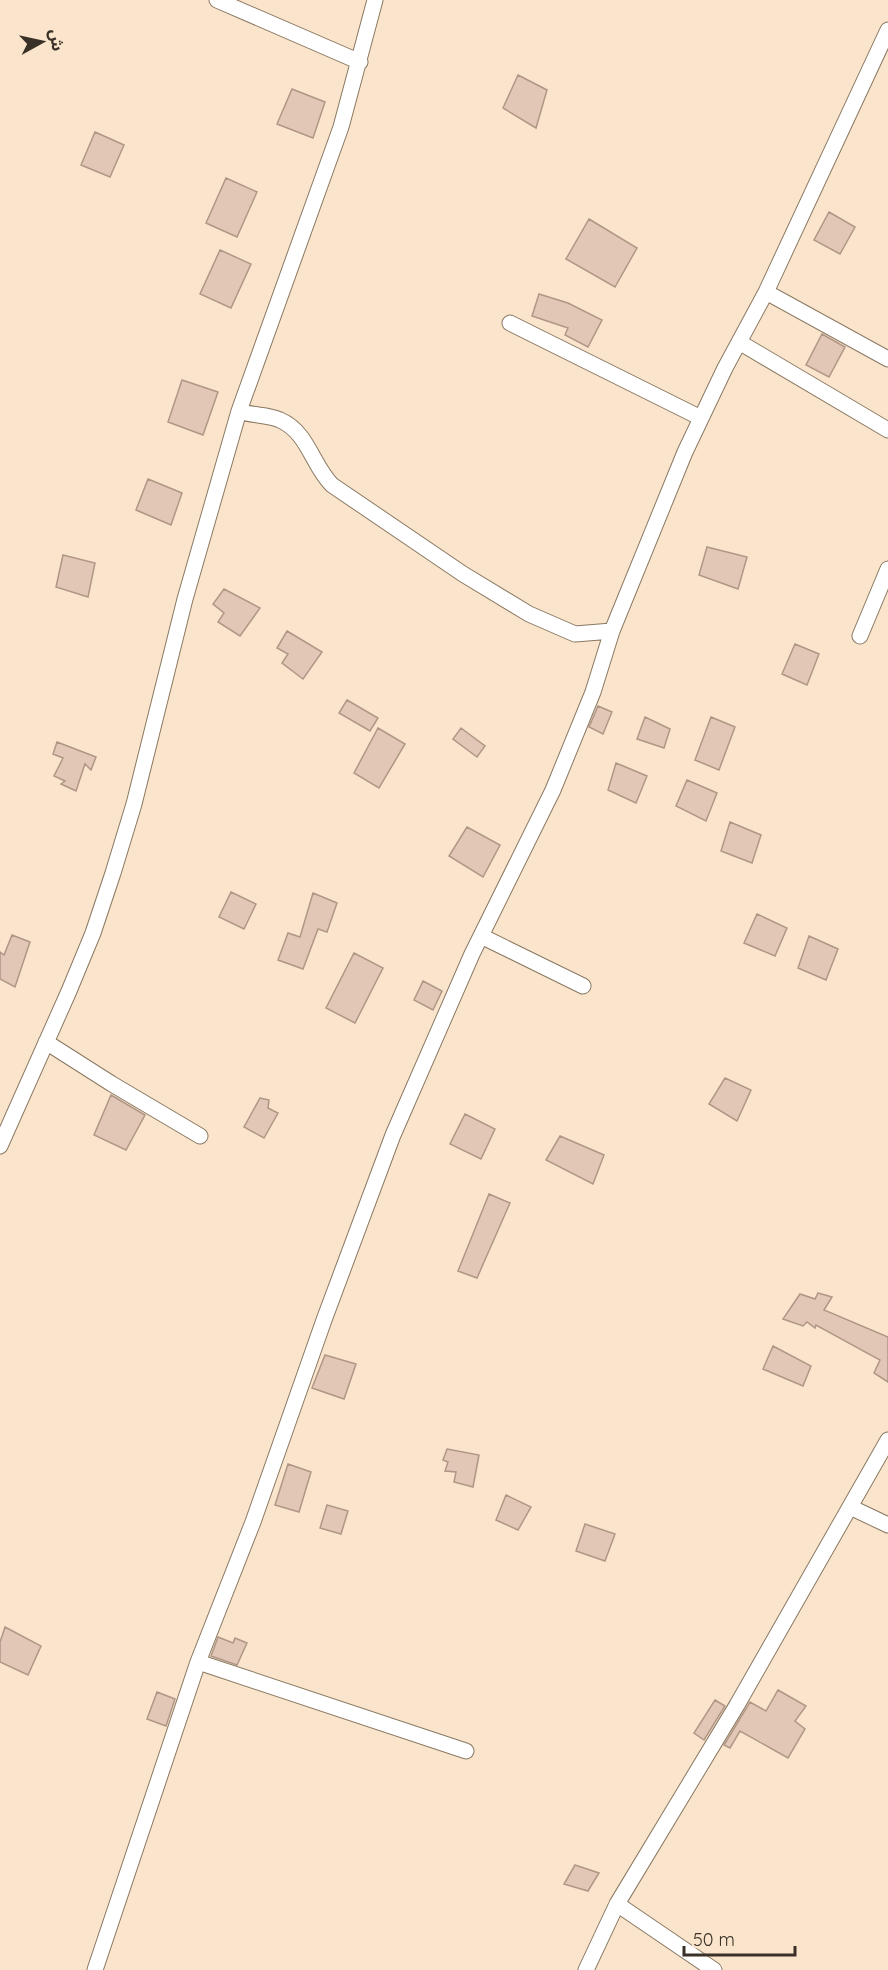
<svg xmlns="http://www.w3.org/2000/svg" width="888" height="1970" viewBox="0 0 888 1970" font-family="Quicksand,'Noto Sans Arabic',sans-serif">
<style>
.building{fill:#e3c7b6;stroke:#b09686;stroke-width:1.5}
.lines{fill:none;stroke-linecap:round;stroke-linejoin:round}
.minor-casing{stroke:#8a7862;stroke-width:17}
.minor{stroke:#fff;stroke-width:15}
</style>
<rect width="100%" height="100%" fill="#fae5cc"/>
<path class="building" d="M518,75L547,90L536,128L503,108Z
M292,89L325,102L313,138L277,124Z
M95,132L124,145L110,177L81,165Z
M226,178L257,192L237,237L206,223Z
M829,212L855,227L840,254L814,240Z
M589,219L637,248L615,287L566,259Z
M220,250L251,264L231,308L200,294Z
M539,294L568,303L602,320L588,347L565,335L568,328L532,316Z
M822,334L845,347L829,377L806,365Z
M182,380L218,392L203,435L168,422Z
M148,479L182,493L171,525L136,510Z
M707,547L747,557L738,589L699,575Z
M63,555L95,563L88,597L56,587Z
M224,589L260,608L240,636L218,622L224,613L213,604Z
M287,631L322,652L303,679L282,663L288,654L277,648Z
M795,644L819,654L807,685L782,674Z
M347,700L378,718L370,731L339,713Z
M598,706L612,712L603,734L589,727Z
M645,717L670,729L664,748L637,739Z
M711,717L735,727L719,770L695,760Z
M378,728L405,744L379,788L354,773Z
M461,728L485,746L477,757L453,739Z
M57,742L96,757L91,770L85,764L76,791L61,784L65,781L54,776L63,758L53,754Z
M616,763L647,776L636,803L608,790Z
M687,780L717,793L706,821L676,806Z
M730,822L761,835L752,863L721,851Z
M467,827L500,845L483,877L449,856Z
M231,892L256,904L244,929L219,917Z
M313,893L337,903L327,932L318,929L303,969L278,960L288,933L300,937Z
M757,914L787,928L775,956L744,943Z
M12,935L30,942L15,987L0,979V952L4,955Z
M809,936L838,949L826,980L798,968Z
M354,953L383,968L355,1023L326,1008Z
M423,981L442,991L433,1010L414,1000Z
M725,1078L751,1090L737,1121L709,1104Z
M111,1095L145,1115L126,1150L94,1135Z
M260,1098L269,1100L268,1108L278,1113L264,1138L244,1127Z
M465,1114L495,1129L481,1159L450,1144Z
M560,1136L604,1155L593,1184L546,1160Z
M489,1194L510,1203L477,1278L458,1271Z
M818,1293L832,1297L824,1310L888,1337V1382L874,1373L880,1360L816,1325L815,1328L807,1322L803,1326L783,1319L800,1294L815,1299Z
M773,1346L811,1366L803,1386L763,1369Z
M325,1355L356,1364L344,1399L312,1388Z
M447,1449L479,1455L473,1487L454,1482L456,1472L445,1471L448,1462L443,1460Z
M288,1464L311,1472L299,1512L275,1505Z
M506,1495L531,1507L518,1530L496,1520Z
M327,1505L348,1511L341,1534L320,1528Z
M585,1524L615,1534L605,1561L576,1551Z
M5,1627L41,1646L28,1675L0,1662V1642Z
M218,1637L233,1643L235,1638L247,1643L237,1665L211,1656Z
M778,1690L806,1706L795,1721L805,1729L788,1758L740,1731L730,1748L724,1745L750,1702L766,1711Z
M157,1692L175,1699L166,1726L147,1719Z
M715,1700L725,1706L704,1740L694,1733Z
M575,1865L599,1873L588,1891L564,1884Z"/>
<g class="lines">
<g class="minor-casing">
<path id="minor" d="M217,0L360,62
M766,292L888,359
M510,323L701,418
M739,342L888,430
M239,411C252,416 267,414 280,420C308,432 312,465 332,485L463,574L529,614L575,634L612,631
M860,636L888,569
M481,936L583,986
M46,1042L112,1084L200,1136
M0,1146L69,991L93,933L113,873L134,804L185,599L239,411L341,127L375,0
M850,1507L888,1525
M198,1662L466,1751
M617,1904L714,1970
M95,1970L198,1662L253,1522L324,1320L393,1135L472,954L553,790L593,692L612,631L685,452L725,368L766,292L888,30
M586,1970L617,1904L737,1705L888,1440"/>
</g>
<use href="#minor" class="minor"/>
</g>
<g transform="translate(42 42) rotate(82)" stroke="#fae5cc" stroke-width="4.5" paint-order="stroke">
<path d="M0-4.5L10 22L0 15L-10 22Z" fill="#393127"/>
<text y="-9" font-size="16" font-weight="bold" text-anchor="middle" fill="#393127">ش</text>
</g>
<path d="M684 1946v9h111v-9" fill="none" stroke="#393127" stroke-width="3"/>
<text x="693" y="1946" font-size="18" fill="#393127" stroke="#fae5cc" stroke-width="4.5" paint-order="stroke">50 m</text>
</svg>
